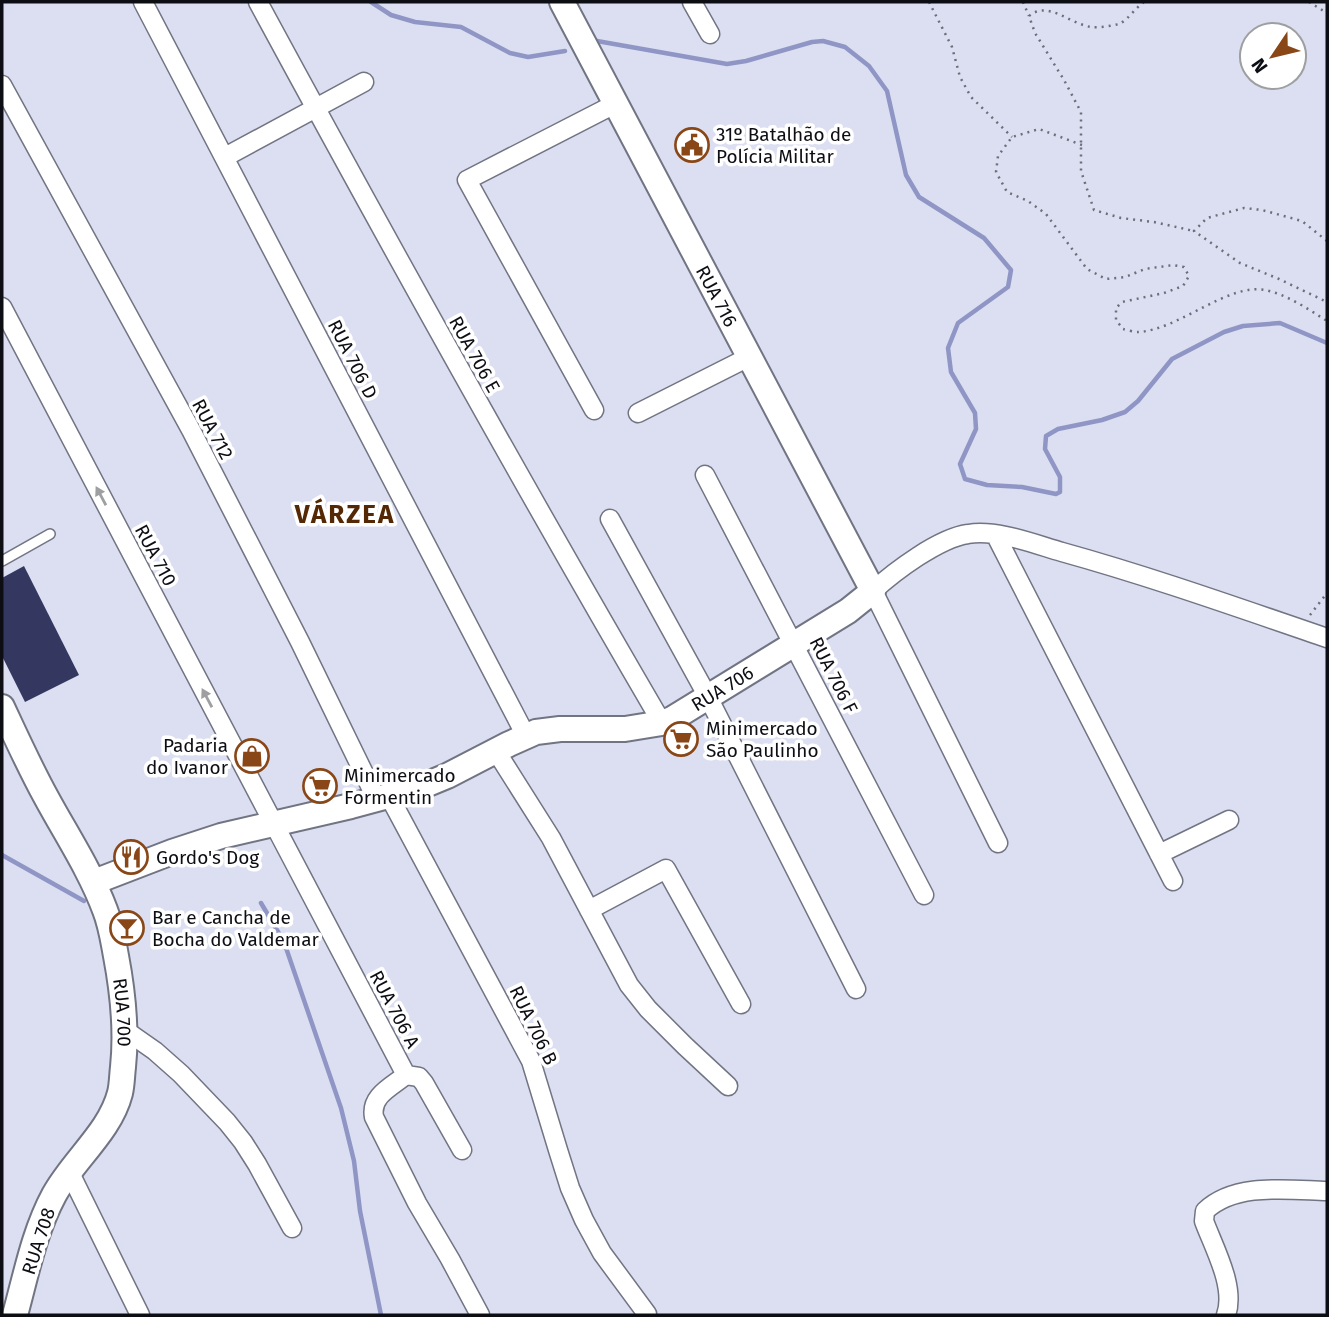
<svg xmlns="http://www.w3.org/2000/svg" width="1329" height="1317" viewBox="0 0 1329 1317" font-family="'Fira Sans',sans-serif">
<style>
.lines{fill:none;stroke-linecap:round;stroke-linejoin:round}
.stream{stroke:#8f96c5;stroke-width:4.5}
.building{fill:#343860}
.lane-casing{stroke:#717483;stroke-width:12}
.street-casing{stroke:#717483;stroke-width:21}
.secondary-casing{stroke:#717483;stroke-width:28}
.path{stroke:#6c6e7a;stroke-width:2.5;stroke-dasharray:2 5;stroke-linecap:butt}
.lane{stroke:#fff;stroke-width:9}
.street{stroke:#fff;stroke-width:18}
.secondary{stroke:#fff;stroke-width:24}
.oneway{fill:#9e9fa1}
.labels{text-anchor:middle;stroke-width:7;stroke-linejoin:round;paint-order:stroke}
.poi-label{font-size:19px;fill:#0d0e14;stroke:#fff;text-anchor:start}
.street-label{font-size:19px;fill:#0d0e14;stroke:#fff}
.district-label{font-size:26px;font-weight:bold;letter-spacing:2px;fill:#542705;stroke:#fff}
</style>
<rect width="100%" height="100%" fill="#dcdff1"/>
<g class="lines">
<path class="stream" d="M371,2L391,15L415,22L461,27L510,53L528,57L565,51
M597,41L727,64L746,61L812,42L823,41L845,47L869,66L887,91L906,175L919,197L984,238L1011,270L1008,287L958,323L948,348L951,372L975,413L976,429L960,464L965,479L987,485L1022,487L1056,494L1060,492V477L1045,449L1046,436L1058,429L1102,420L1125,412L1138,401L1172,359L1224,332L1243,326L1280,323L1327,343
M2,855L84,901
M261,903L284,942L341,1108L354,1161L360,1211L381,1315"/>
</g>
<path class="building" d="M24,566L79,675L25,702L2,656V578Z"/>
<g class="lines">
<g class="lane-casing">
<path id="lane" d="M2,561L50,534"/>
</g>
<g class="street-casing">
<path id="street" d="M143,2L526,736
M258,2C389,244 523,485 662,723
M692,2L710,34
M2,85L191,430L300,642L376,798
M225,157L364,82
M2,307L406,1075C391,1087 370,1096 374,1117L417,1203L450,1259L480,1315
M594,410L467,180L615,104
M638,413L749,357
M705,475L924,895
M610,519L708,697L856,989
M995,534L1173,881
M496,751L551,838L629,985L648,1009L685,1046L728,1086
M389,796L531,1061L558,1150L570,1188L584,1220L602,1253L647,1314
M998,843L873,591C895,571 939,538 968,534C997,529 1034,544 1062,552C1152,577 1239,608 1327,638
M1159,854L1229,820
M589,910L666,869L741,1004
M125,1030L155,1051L181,1074L227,1122L243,1142L257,1164L292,1228
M406,1075L419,1077L424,1083L462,1150
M69,1171L140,1315
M1226,1315C1236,1287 1214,1248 1204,1221L1205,1211C1235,1182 1289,1190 1327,1191"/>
</g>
<g class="secondary-casing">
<g id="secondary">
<path id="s1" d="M2,707C16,737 30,768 46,797C66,834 90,870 105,910C111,925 113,940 116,956C123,993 127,1029 123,1067C122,1075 122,1085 120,1093C110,1132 73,1160 54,1195C34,1232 26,1275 15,1315"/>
<path id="s2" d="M94,882L172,852L221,836L351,806L418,788L447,776L509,744L536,732L560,729H625L662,723L672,719L848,611L873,591L562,2"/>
</g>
</g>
<path class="path" d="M929,2L952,47L960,77L971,97L1012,137
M1023,2L1029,16
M1144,2C1135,8 1128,20 1119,24C1111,26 1099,28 1091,27C1070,24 1048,0 1029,16L1035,33L1064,80L1081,112V171L1094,210L1121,218L1154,222L1194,231
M1309,2L1327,13
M1082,145L1039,129L1012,137L998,156L996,172L1007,192L1028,201L1046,214L1087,269L1106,279L1125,277L1145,269L1173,265L1184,267L1189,276L1183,286L1164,293L1122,302L1116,308V320L1123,329C1127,330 1134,332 1138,332C1179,330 1227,283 1265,290C1288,295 1308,309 1327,321
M1327,241L1302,221L1262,210L1244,208L1207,218L1194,231L1240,263L1279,279L1327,302
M1310,615L1327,593"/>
<use href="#lane" class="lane"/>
<use href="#street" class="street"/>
<use href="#secondary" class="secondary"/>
</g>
<defs><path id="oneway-solid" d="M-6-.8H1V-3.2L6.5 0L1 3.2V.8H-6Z" transform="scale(1.75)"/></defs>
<g class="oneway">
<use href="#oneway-solid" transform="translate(101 496) rotate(-118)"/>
<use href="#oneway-solid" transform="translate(207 698) rotate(-118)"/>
</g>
<defs>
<g id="civic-ring" transform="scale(1.75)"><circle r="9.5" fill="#fff" stroke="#894717" stroke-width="1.5"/><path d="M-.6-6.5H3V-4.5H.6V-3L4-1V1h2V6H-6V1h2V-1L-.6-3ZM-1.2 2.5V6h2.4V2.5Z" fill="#894717"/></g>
<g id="supermarket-ring" transform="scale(1.75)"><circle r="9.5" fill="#fff" stroke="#894717" stroke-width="1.5"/><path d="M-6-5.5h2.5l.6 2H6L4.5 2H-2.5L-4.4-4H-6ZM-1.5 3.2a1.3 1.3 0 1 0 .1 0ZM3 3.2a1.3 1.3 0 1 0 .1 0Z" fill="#894717"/></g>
<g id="shop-ring" transform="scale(1.75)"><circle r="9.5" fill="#fff" stroke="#894717" stroke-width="1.5"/><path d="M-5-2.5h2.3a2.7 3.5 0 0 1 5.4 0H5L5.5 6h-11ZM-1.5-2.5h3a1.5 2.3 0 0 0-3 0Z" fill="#894717"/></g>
<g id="restaurant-ring" transform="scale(1.75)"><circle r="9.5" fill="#fff" stroke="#894717" stroke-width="1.5"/><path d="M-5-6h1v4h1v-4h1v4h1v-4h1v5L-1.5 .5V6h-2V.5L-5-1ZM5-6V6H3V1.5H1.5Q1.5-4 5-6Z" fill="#894717"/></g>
<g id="bar-ring" transform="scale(1.75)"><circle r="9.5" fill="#fff" stroke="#894717" stroke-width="1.5"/><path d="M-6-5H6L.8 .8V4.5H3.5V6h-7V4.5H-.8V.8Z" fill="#894717"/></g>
</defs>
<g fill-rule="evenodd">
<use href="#civic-ring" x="692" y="145"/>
<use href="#supermarket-ring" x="681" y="739"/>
<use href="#shop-ring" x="252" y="756"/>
<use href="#supermarket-ring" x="320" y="786"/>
<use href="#restaurant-ring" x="131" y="857"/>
<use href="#bar-ring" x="127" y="928"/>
</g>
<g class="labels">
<g class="poi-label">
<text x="716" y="141">31º Batalhão de<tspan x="716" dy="22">Polícia Militar</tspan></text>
<text x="706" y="735">Minimercado<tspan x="706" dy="22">São Paulinho</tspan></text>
<text x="228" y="752" text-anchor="end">Padaria<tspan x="228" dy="22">do Ivanor</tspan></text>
<text x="344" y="782">Minimercado<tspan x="344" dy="22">Formentin</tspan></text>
<text x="156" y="864">Gordo's Dog</text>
<text x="152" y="924">Bar e Cancha de<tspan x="152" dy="22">Bocha do Valdemar</tspan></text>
</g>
<g class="street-label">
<text transform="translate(717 296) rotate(62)" y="7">RUA 716</text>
<text transform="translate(475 354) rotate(61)" y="7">RUA 706 E</text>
<text transform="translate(353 359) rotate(63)" y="7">RUA 706 D</text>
<text transform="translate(213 429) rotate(62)" y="7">RUA 712</text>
<text transform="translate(156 555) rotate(62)" y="7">RUA 710</text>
<text transform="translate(834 675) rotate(63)" y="7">RUA 706 F</text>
<text dy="7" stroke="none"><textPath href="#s2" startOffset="665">RUA 706</textPath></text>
<text transform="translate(395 1009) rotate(62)" y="7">RUA 706 A</text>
<text dy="7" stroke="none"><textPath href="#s1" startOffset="332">RUA 700</textPath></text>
<text transform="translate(534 1025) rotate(64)" y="7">RUA 706 B</text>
<text transform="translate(38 1241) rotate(-72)" y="7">RUA 708</text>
</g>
<g class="district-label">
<text x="345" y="523">VÁRZEA</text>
</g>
</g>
<rect width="1329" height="1317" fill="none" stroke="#0d0e14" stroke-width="7"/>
<g transform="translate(1273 56) rotate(235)"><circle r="33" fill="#ffffff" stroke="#9e9fa1" stroke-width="2"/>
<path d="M0-5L12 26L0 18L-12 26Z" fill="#894717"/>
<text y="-10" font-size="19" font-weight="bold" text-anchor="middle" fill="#0d0e14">N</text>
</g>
</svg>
